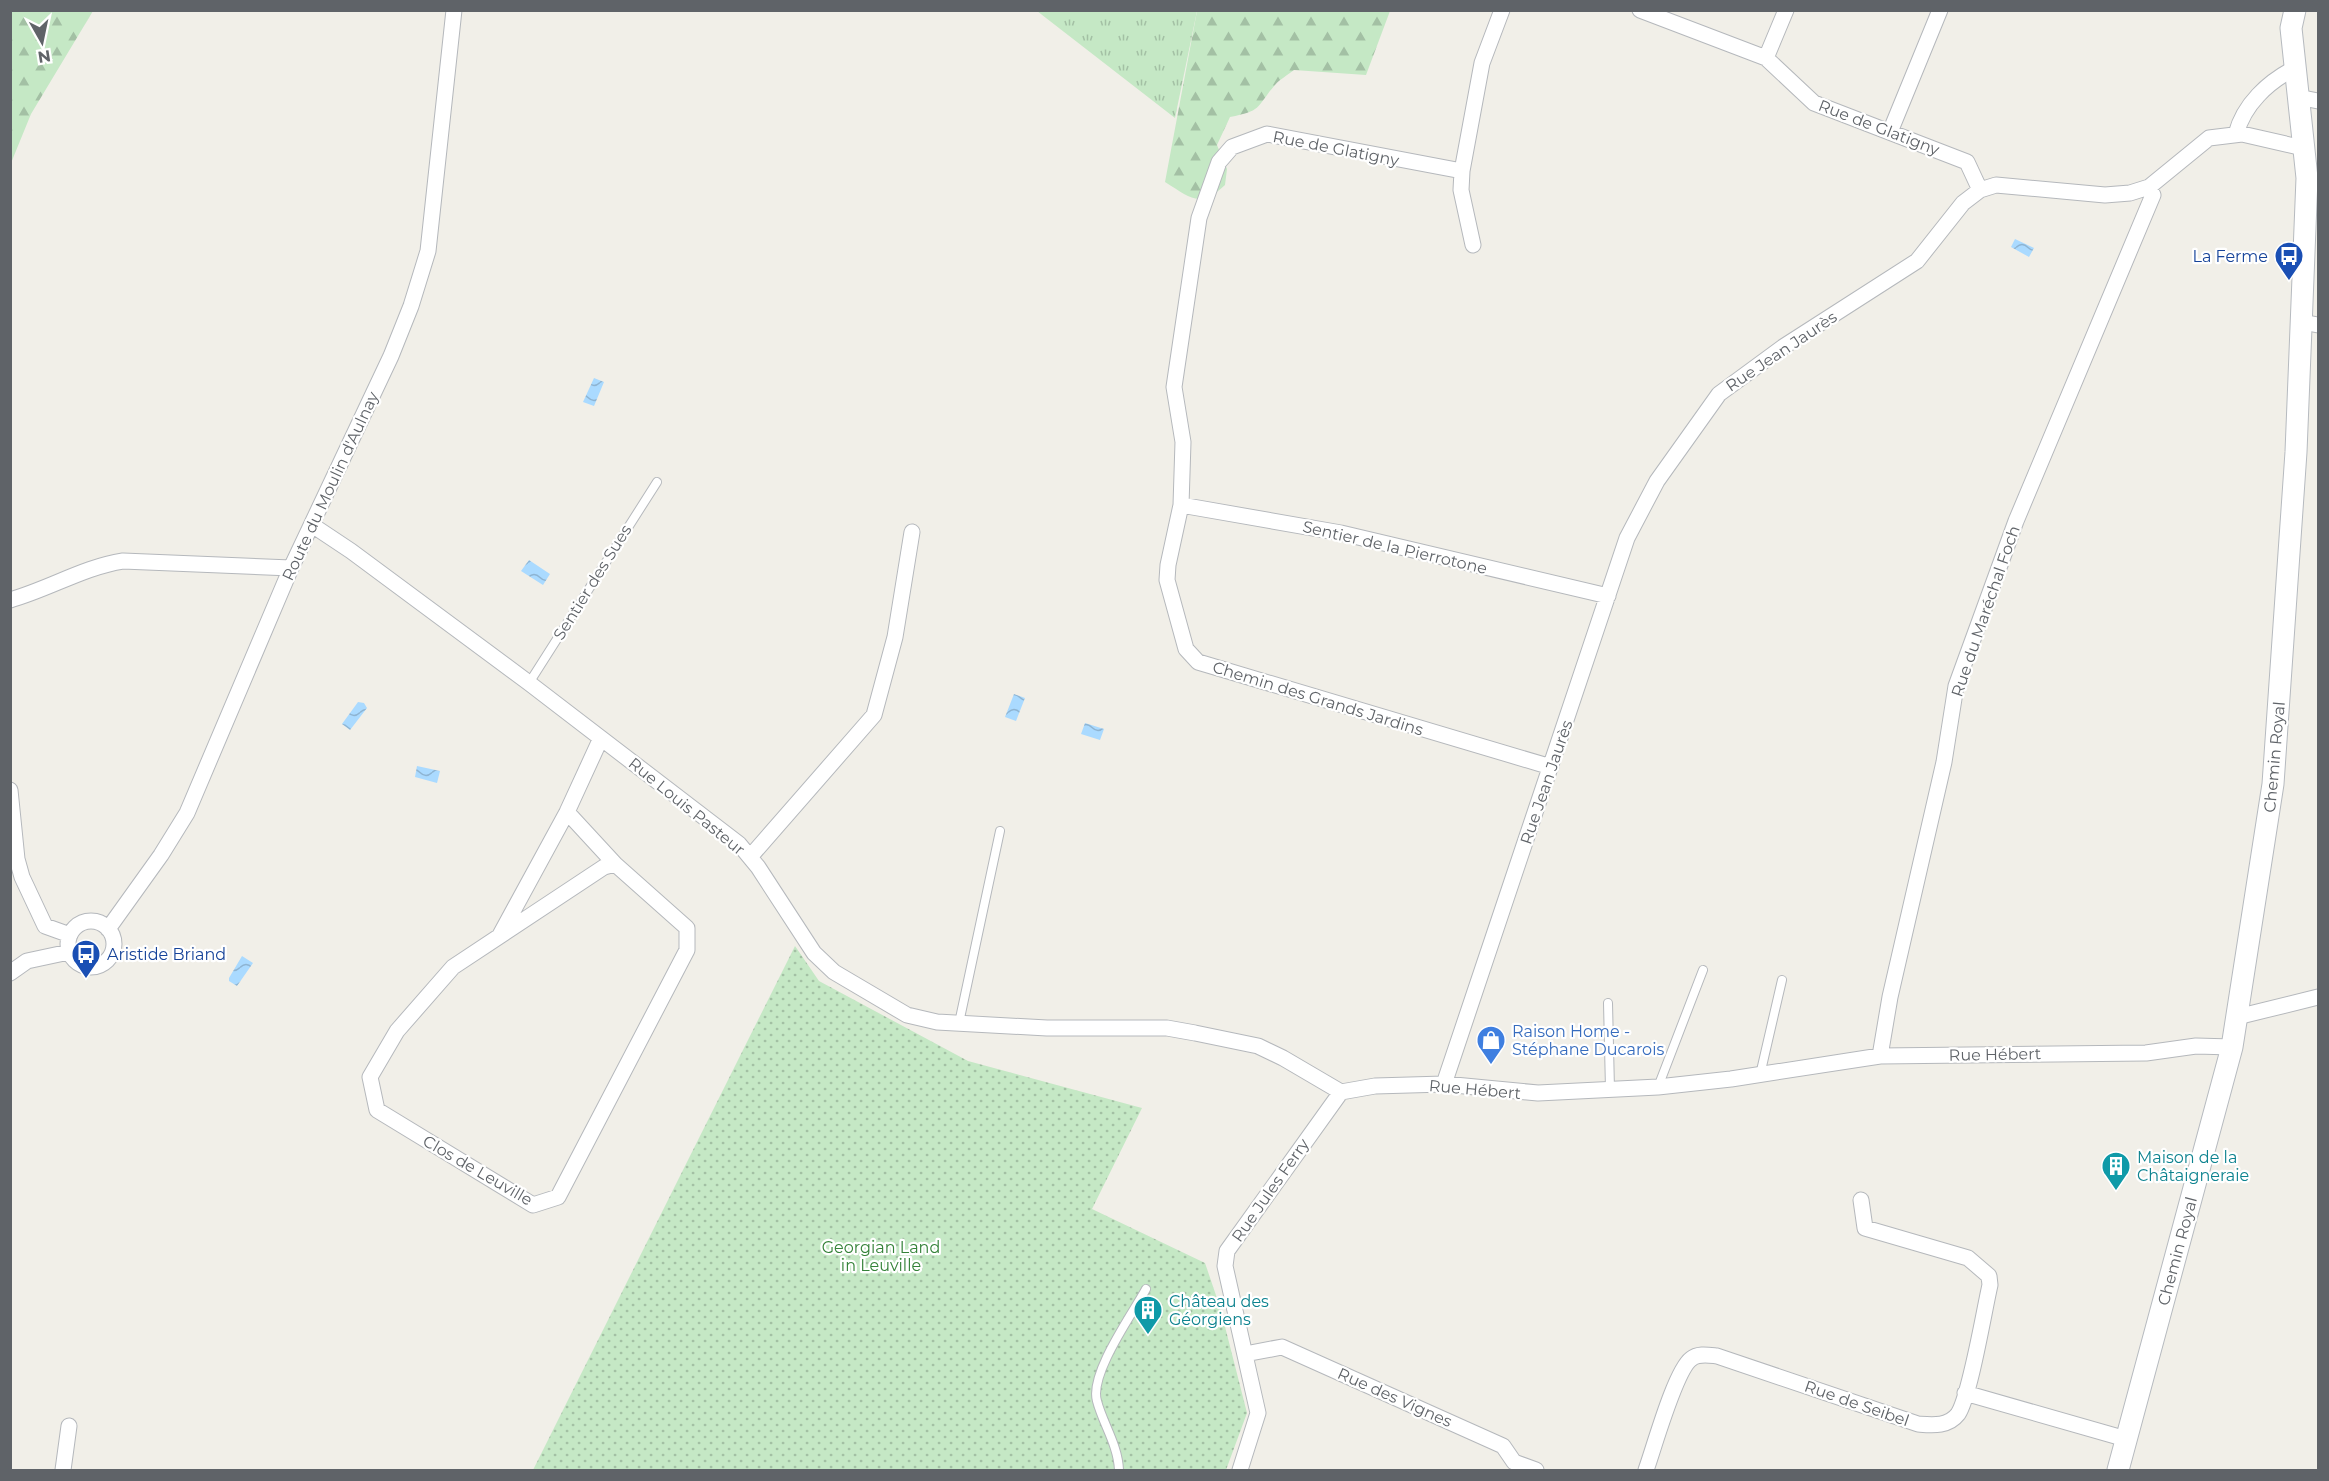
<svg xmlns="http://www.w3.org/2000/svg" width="2329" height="1481" viewBox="0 0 2329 1481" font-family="Montserrat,sans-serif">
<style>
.grass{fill:url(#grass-tufts)}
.forest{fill:url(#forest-firs)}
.park{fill:url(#park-dots)}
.water{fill:url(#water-waves)}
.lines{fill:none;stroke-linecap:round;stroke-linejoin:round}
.lane-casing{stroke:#b5b8bc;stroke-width:10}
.street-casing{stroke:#b5b8bc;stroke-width:17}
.secondary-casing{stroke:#b6babf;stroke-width:23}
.lane{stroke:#fff;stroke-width:8}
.street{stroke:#fff;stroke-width:15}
.secondary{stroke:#fff;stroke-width:21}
.labels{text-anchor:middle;stroke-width:4.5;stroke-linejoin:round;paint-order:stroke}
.street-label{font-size:16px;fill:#5f6368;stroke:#fff}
.transit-label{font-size:16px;fill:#164399;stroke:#fff;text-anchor:end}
.shop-label{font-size:16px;fill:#366cbe;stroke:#fff;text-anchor:start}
.culture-label{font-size:16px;fill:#0d838f;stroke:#fff;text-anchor:start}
.park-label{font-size:16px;fill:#348238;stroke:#fff}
</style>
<defs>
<pattern id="grass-tufts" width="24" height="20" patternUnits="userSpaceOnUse" patternTransform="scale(1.5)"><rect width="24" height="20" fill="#c5e8c5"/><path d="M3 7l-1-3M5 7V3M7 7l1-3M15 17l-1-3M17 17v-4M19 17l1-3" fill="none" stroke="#a3c0a4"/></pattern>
<pattern id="forest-firs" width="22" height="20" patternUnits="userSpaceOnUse" patternTransform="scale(1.5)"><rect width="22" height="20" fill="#c5e8c5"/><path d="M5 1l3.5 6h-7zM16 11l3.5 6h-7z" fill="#a3c0a4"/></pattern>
<pattern id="park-dots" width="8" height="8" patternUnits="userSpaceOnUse" patternTransform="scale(1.5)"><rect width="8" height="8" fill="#c5e8c5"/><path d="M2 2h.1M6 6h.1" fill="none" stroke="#a3c0a4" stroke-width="1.8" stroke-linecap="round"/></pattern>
<pattern id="water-waves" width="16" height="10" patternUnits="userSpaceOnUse" patternTransform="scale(1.5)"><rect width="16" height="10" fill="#aadaff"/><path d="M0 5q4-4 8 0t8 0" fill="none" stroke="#8eb4d2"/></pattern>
</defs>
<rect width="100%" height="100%" fill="#f1efe8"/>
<path class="grass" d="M1037,11H1197L1175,118Z"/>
<path class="forest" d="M11,10L93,11L31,114L11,163Z
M1197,11H1390L1366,75L1294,70C1288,75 1280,79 1275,85C1256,107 1263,111 1230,117L1217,145L1227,169L1225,185C1199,209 1191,198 1165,182Z"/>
<path class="park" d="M795,946L819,981L968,1061L1142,1108L1092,1209L1205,1263L1220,1307L1247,1413L1226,1470H533Z"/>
<path class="water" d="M2015,239L2034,248L2029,257L2011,247Z
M594,378L604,382L594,406L583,402Z
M529,560L550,574L543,585L521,571Z
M1014,694L1025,698L1016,721L1005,717Z
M358,702L364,703L367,708L350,730L342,724Z
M1085,723L1104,729L1100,740L1081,734Z
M417,766L440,771L437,783L415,777Z
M242,956L253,963L237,986L229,981V978Z"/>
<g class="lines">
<g class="lane-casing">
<path id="lane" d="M529,683L657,482
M1608,1003L1610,1089
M959,1023L1000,831
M1760,1075L1782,980
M1658,1087L1703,970
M1119,1470C1118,1445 1103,1424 1097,1401C1089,1374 1133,1313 1146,1289"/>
</g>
<g class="street-casing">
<path id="street" d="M1502,10L1482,63L1462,171L1267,134L1232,147L1219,162L1199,218L1174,387L1183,442L1181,505L1168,565L1167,580L1186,649L1198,662L1551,767
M1640,10L1766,58L1814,103L1967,162L1980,190
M1766,58L1786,10
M2298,97L2318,101
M1890,132L1940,10
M2236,134C2244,104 2268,82 2295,68
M1462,171L1461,190L1473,245
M2302,322L2318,325
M1181,505L1341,533L1608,596
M312,525L351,551L529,683L739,844L758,867L814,953L834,972L907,1015L937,1022L1047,1028H1167L1195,1033L1258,1046L1283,1058L1341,1092
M10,600C49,589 84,567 123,561L291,568
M10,790L17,859L22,877L45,926L70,935
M567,812L615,864
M750,857L874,715L895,637L912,532
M615,864L687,928V950L558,1197L533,1205L377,1110L370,1077L397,1031L453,967L604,867Z
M68 944a23 23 0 1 1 46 0a23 23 0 1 1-46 0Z
M108,929L161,855L187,813L291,568L391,356L411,306L428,251L454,10
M500,935L567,812L601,738
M10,973L27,961L69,952
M2237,1017L2318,997
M1880,1056L1890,997L1944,762L1956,686L2016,521L2153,195L2149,187
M1444,1084L1627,538L1657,481L1719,394L1783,347L1917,261L1963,203L1980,190L1996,185L2105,195L2130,193L2149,187L2209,138L2242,134L2303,148
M1341,1092L1375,1086L1444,1084L1538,1093L1658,1087L1731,1079L1880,1056L2146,1053L2196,1046L2232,1047
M1245,1354L1282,1347L1503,1446L1514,1462L1536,1470
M1965,1393L2126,1439
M63,1470L69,1426
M1240,1470L1258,1413L1225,1266L1227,1251L1341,1092
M1646,1470C1654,1448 1675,1371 1691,1359C1698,1353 1708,1355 1717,1356L1918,1424C1932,1425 1948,1427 1958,1414C1970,1396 1984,1311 1990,1285L1989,1276L1968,1258L1865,1228L1861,1200"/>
</g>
<g class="secondary-casing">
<path id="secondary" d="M2118,1470L2232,1047L2273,784L2296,452L2307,178L2291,28L2295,10"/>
</g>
<use href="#lane" class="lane"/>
<use href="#street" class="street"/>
<use href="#secondary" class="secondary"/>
</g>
<defs>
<g id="bus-pin" transform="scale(1.5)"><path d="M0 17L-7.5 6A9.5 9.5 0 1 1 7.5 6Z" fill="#1a4fb4" stroke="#fff"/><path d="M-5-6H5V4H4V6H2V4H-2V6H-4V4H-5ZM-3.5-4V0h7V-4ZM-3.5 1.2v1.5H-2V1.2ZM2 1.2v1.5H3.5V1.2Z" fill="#fff"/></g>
<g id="shop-pin" transform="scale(1.5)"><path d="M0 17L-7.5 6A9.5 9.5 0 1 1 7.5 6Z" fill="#3f7fe0" stroke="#fff"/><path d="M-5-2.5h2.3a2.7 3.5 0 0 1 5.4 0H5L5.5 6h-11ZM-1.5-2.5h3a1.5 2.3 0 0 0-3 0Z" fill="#fff"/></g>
<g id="building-pin" transform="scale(1.5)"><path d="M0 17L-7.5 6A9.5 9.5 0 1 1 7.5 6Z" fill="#0f9aa8" stroke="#fff"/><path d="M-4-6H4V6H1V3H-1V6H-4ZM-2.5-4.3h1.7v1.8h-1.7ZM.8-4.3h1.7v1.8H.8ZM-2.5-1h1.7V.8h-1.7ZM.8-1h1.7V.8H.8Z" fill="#fff"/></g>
</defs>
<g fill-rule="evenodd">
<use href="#bus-pin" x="2289" y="256"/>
<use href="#bus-pin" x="86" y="954"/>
<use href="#shop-pin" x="1491" y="1040"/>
<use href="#building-pin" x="2116" y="1166"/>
<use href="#building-pin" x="1148" y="1310"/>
</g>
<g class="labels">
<g class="street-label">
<text transform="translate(1879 127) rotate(21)" y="6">Rue de Glatigny</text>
<text transform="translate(1336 148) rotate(11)" y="6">Rue de Glatigny</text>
<text transform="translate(1781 351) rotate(-34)" y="6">Rue Jean Jaurès</text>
<text transform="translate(330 486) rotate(-65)" y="6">Route du Moulin d'Aulnay</text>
<text transform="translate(1395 547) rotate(13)" y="6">Sentier de la Pierrotone</text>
<text transform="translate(592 582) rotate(-58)" y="6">Sentier des Sues</text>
<text transform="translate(1985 611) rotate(-71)" y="6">Rue du Maréchal Foch</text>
<text transform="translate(1318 698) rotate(17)" y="6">Chemin des Grands Jardins</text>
<text transform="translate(2274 757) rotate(-85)" y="6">Chemin Royal</text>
<text transform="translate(1546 782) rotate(-71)" y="6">Rue Jean Jaurès</text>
<text transform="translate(687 806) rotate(39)" y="6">Rue Louis Pasteur</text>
<text transform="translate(1995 1054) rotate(-1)" y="6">Rue Hébert</text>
<text transform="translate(1475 1089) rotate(5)" y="6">Rue Hébert</text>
<text transform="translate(478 1170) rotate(30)" y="6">Clos de Leuville</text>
<text transform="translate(1270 1190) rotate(-55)" y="6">Rue Jules Ferry</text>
<text transform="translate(2177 1251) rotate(-75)" y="6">Chemin Royal</text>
<text transform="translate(1395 1397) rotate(24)" y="6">Rue des Vignes</text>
<text transform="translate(1857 1403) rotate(19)" y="6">Rue de Seibel</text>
</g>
<g class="transit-label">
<text x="2268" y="262">La Ferme</text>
<text x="107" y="960" text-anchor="start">Aristide Briand</text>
</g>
<g class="shop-label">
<text x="1512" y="1037">Raison Home -<tspan x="1512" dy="18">Stéphane Ducarois</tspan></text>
</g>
<g class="culture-label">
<text x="2137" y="1163">Maison de la<tspan x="2137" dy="18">Châtaigneraie</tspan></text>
<text x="1169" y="1307">Château des<tspan x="1169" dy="18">Géorgiens</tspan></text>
</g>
<g class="park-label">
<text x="881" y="1253">Georgian Land<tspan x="881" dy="18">in Leuville</tspan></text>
</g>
</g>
<rect width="2329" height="1481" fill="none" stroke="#5f6368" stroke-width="24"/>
<g transform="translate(42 42) rotate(171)" stroke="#ffffff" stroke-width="4.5" paint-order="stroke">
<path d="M0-4.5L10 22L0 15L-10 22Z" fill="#5f6368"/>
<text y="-9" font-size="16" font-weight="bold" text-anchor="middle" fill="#5f6368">N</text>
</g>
</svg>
